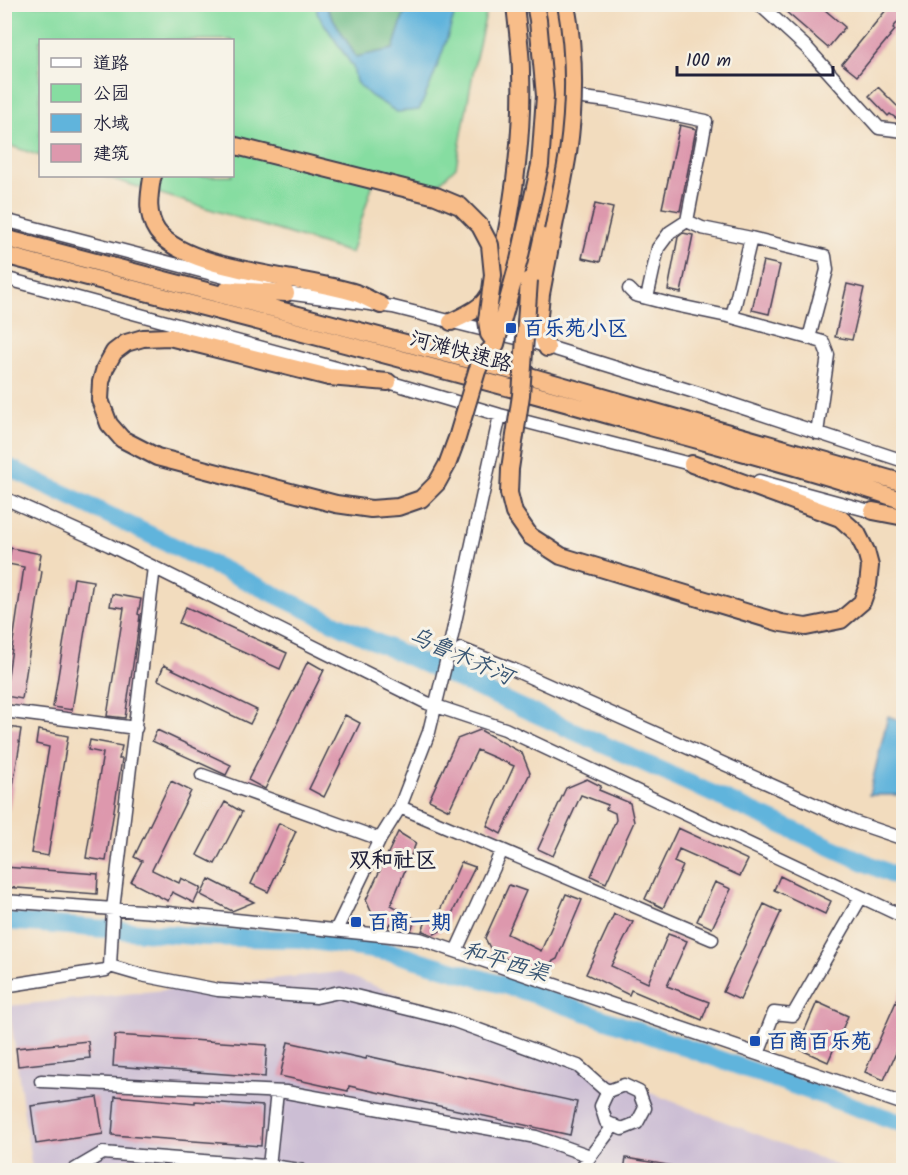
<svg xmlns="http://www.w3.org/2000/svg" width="908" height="1175" viewBox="0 0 908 1175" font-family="Kalam,'LXGW WenKai TC',sans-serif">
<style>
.industrial{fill:#ccbed4}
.green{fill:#86dda1;stroke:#54806e;stroke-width:1.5}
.forest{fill:#6cbc87;stroke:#476f61;stroke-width:1.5}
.water{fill:#60b4dc;stroke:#416b8c;stroke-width:1.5}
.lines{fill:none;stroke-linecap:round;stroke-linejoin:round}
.river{stroke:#60b4dc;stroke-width:18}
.building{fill:#dd98ad}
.minor-casing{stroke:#413e4f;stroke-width:15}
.highway-casing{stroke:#413e4f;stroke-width:20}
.minor{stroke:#fff;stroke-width:12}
.highway{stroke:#f8bd89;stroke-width:16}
.highway-bridge-casing{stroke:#413e4f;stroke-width:20;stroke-linecap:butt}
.highway-bridge{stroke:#f8bd89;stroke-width:16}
.transit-dot{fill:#1a4fb4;stroke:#f7f3e8;stroke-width:2}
.labels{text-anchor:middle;stroke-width:6;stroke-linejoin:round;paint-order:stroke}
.transit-label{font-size:21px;font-weight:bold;fill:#164399;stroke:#f7f3e8;text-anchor:start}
.street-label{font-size:21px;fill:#22223b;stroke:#f7f3e8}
.water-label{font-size:22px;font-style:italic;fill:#385573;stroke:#f7f3e8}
.neighbourhood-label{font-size:22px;font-weight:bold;fill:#22223b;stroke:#f7f3e8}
</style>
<rect width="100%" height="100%" fill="#f7f3e8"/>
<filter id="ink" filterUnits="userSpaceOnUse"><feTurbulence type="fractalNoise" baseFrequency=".0167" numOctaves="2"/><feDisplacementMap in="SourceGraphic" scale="12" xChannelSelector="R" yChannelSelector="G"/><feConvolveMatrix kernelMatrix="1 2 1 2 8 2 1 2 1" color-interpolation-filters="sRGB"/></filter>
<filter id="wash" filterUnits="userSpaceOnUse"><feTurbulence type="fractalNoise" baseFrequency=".008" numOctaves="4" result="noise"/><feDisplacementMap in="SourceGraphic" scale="24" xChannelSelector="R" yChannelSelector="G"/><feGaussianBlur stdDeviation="1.35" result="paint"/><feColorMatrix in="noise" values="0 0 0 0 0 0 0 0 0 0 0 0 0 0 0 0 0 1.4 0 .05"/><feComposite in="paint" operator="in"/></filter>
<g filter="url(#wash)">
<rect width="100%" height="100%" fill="#f2dcbe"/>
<path class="industrial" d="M339,972L849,1170H32L9,1006Z"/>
<path class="green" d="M5,5H488L475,62L456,167L430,192L374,180L351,253L103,176H232V40H40V156L5,144Z"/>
<path class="forest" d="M325,5H407L393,49L356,57Z"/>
<path class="water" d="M317,5H325L356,57L393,49L407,5H457C447,41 435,76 419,110L397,112L371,96L356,82L353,67L317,13Z
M888,716L903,722V795H869Z"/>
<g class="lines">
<path class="river" d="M4,465L345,628L904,880
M4,921L206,937L300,939L393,953L524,991L904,1124"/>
</g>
<g id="blocks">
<path class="building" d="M777,4H818L845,27L828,48Z
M891,4H903V15L893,28L895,30L857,76L842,64Z
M878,87L896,105L903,111V123L890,114L888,116L869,96Z
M680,125L696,129L680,211L662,208Z
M595,204L613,208L600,262L582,258Z
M683,233L693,235L681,293L668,290L678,237Z
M763,261L780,265L769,314L752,310Z
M847,284L864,288L852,340L835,337Z
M11,548L41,554L38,570L42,571L22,699L5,696L24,567L8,564Z
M74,578L93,581L72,710L53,707Z
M112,594L141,599L138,614L140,615L138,631L125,718L107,716L124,608L110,606Z
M186,607L287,653L280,669L179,623Z
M308,661L324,670L265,789L248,780Z
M164,665L257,710L250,724L158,680Z
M345,715L360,723L324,797L309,789Z
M4,726L21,729L19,742L20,743L9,810H4Z
M38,730L68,736L48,856L31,853L49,747L36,744Z
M157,730L231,765L226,775L152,741Z
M480,730L522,753L530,773L501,834L487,826L514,766L477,750L449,810L429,800L457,739Z
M90,740L122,746L119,759H122L106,861L86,858L103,753L88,750Z
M587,779L601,786L599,790L630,803L634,822L606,883L591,876L616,820L615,813L606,809L608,805L581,795L553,856L538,849L566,788Z
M171,781L191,791L152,870L179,883L181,878L201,888L194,903L172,892L168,901L131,882L142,861L134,857Z
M225,802L242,812L215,864L197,855Z
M279,823L296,831L268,892L251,884Z
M678,828L748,860L740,876L679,849L674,862L683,866L663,908L645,899Z
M398,832L416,843L391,905L416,919L411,930L404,929L390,923L388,927L376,923L366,900Z
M461,862L475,867L445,928L433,935L423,931H422L427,919L435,922Z
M4,867L98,874L97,894L4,887Z
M780,876L831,901L825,914L774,890Z
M209,879L254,902L232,911L201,895Z
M715,882L731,889L712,928L697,921Z
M509,885L526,891L507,934L541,951L566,894L582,900L557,959L537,970L493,954L485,938Z
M764,904L781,912L740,1000L723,992Z
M614,914L633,922L611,966L648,983L668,934L687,941L667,986L709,1002L702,1020L631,990L629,995L586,974Z
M903,986V1037L884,1080L865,1072Z
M817,1002L848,1016L828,1062L797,1048Z
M115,1035L267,1045L265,1077L113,1066Z
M88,1041L90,1058L18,1066L16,1048Z
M288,1042L366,1059L367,1056L577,1102L570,1135L349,1086L348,1091L280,1076Z
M115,1096L195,1103V1101L263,1106L261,1146L112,1135Z
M97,1097L103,1134L36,1144L31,1106Z
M626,1158L674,1166L673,1170H624Z"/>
</g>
</g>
<g filter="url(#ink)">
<use href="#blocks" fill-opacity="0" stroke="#413e4f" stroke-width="1.5"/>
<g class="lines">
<g class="minor-casing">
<path id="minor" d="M759,4L807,48L879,128L904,131
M565,96L609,101L706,121L687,221L702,228L751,238L825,256L827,270L809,338
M4,220L286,293L393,307L529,341L701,394L904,461
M4,278L362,375
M629,289L635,295L670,304L732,317L823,342L828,355L817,433
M647,298L658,248L670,232L687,221
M732,317L751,238
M382,380L500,415L698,466
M759,481L881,514
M4,498L109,545L427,703L505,729L904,917
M461,649L512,669L854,822L904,839
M4,711L136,728
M202,775L380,839
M400,807L712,939
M4,901L168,913L420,939L904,1104
M336,930L380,839L400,807L429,732L448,654L500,415
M456,951L502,850
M110,966L141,975L218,990L316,997L339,992L449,1019L578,1066L603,1088L608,1091
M4,986L106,970L110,966L113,909L154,567
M758,1054L774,1013L793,1015L861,897
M41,1081L286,1092L536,1137L590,1156
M624,1085L639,1092L645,1108L637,1123L622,1129L606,1122L601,1106L608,1091Z
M269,1166L277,1092
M74,1170L103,1153L278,1167L300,1170
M580,1170L614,1125"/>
</g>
<g class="highway-casing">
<path id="highway" d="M153,176L152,178C149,197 146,214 157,231C187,272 307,276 356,293C364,296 372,301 381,305
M4,238L512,371L904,483
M4,255C219,312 434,365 647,426C733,450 819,472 904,501
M529,280L548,196L558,124V74L555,26L550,4
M227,290L286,293
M451,322C462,316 477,311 485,301C499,283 501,262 505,241C516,185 523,129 521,73C521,50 517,27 515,4
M143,338L169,337L329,377L388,382
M547,348L538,326L541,294L553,231
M692,464L840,518L857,533L866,551L870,566L868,585L862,602L841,620L806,627L781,623
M873,511L904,517"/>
</g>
<use href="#minor" class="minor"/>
<use href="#highway" class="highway"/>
<g class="highway-bridge-casing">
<path id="highway-bridge" d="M232,145L436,196L460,206L480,226L490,245L493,275L487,320L489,334L496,344
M553,231C558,205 564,179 568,153C575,104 575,53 566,4
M529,280L521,395L510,469L509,493L514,513L530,536L561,556L781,623
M143,338L126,343L114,352L105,368L101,382L100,400L109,424L122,439L157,457L336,504L371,509L398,507L421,499L437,483L447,465L457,438L477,371L483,357L496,344L519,260L540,165L545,96L538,20L535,4"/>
</g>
<use href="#highway-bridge" class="highway-bridge"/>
</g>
</g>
<g class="transit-dot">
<rect x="505" y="322" width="12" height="12" rx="3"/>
<rect x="350" y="916" width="12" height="12" rx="3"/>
<rect x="749" y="1035" width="12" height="12" rx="3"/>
</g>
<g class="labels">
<g class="transit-label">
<text x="523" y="335">百乐苑小区</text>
<text x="368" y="929">百商一期</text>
<text x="767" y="1048">百商百乐苑</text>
</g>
<g class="street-label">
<text transform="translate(461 351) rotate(15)" y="7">河滩快速路</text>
</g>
<g class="water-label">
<text transform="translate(462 655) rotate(24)" y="8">乌鲁木齐河</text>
<text transform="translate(506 961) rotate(17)" y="8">和平西渠</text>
</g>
<g class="neighbourhood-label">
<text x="393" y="867">双和社区</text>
</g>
</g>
<rect width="908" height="1175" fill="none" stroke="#f7f3e8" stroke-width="24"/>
<rect x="39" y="39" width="195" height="138" fill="#f7f3e8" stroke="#a29fa3" stroke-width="1.5"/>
<rect x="51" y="58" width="30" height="9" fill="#ffffff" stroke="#a29fa3" stroke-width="1.5"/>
<text x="93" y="69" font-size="18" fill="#22223b">道路</text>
<rect x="51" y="84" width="30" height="18" fill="#86dda1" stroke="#a29fa3" stroke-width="1.5"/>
<text x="93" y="99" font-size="18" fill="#22223b">公园</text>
<rect x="51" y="114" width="30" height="18" fill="#60b4dc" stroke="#a29fa3" stroke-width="1.5"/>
<text x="93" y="129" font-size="18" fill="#22223b">水域</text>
<rect x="51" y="144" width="30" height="18" fill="#dd98ad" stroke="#a29fa3" stroke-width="1.5"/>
<text x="93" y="159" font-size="18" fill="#22223b">建筑</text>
<path d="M677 66v9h156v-9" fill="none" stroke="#22223b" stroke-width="3"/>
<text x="686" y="66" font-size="18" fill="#22223b" stroke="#f7f3e8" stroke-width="4.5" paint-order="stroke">100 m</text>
</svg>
